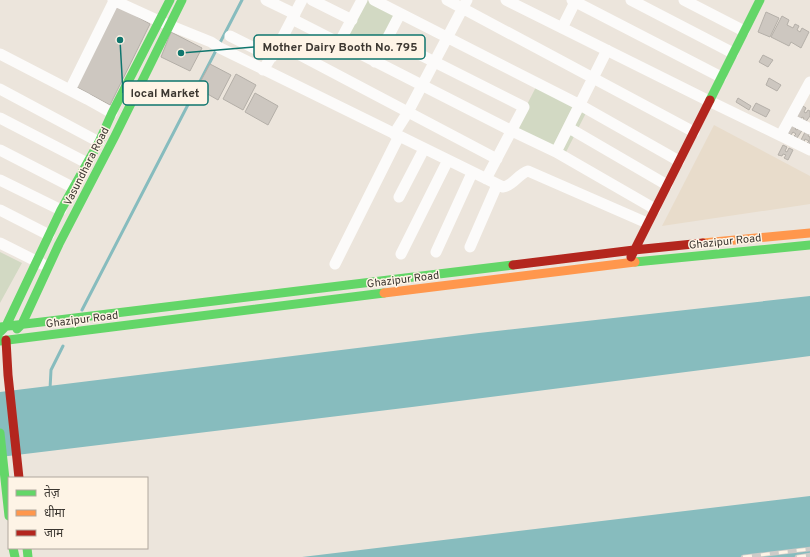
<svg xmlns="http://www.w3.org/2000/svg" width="810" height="557" viewBox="0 0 810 557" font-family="Overpass,'Noto Sans Devanagari',sans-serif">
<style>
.built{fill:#e8dccb}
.green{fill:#d2d9c3}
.water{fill:#87bcbe}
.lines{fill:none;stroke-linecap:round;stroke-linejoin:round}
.stream{stroke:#87bcbe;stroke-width:3}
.building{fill:#cdc7c0;stroke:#b4afa8}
.street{stroke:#fcfbfa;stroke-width:11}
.fast{stroke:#63d668;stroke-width:9}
.slow{stroke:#ff974d;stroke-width:9}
.jam{stroke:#b3261e;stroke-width:9}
.rail-casing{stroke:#cdcbc8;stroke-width:4.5}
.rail{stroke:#fef4e6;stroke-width:3;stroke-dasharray:9;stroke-linecap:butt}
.labels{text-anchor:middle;stroke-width:3;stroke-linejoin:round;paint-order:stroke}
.street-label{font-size:11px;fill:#3c3731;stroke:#fef4e6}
.leader{fill:none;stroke:#0f766e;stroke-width:1.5}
.callout-dot{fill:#0f766e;stroke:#fef4e6;stroke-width:1.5}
.callout{fill:#fef4e6;stroke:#0f766e;stroke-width:1.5}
.callout-label{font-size:12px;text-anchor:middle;font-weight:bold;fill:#3c3731}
</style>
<rect width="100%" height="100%" fill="#ece5dc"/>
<path class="built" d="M714,125L810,176V204L662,226Z"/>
<path class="green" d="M367,0L396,15L375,55L346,40Z
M537,85L587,111L564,156L514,130Z
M0,252L22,263L0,303Z"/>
<path class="water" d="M810,296V356L412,407L0,457V392L479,333Z
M810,496V555L797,557H302Z"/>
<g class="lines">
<path class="stream" d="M82,310L242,0
M50,389L51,370L63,346"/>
</g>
<path class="building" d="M115,4L150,24L110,105L75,86Z
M766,12L779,18L770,37L758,32Z
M782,16L789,20L787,25L793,28L795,24L799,26L797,30L800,32L802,28L809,32L801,48L791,42L789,46L771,37Z
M171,32L202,48L190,71L161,57Z
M763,55L773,60L768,67L759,62Z
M210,64L231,75L218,100L197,88Z
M236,74L256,85L243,110L223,99Z
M769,78L781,85L777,91L766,85Z
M255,93L278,106L268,125L245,112Z
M738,98L751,106L749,110L736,102Z
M756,103L770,110L766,117L752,110Z
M803,106L806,108L804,112L806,113L808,110L810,111V116L805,123L802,121L804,118L802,117L800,120L795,117Z
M793,124L797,126L795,129L797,130L799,127L803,129L797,138L794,136L796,134L793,132L791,135L788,133Z
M806,130L810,132L808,136L810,137V145L807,143L809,141L805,139L804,142L801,140Z
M783,145L787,147L785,151L787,152L789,148L793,150L788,160L784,158L786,155L783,154L782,156L778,155Z"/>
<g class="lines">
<path class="street" d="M113,0L159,21L211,42L220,48L503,187C513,186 518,174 528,171L647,223
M266,0L295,14
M312,0L352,20
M374,0L580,105L679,161
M447,0L694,132
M506,0L709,101L810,150
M572,0L721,77
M631,0L733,53
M684,0L744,31
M292,19L512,131L556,152L655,209
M562,28L576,0
M230,36L272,57
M387,38L524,107L486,179
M339,43L362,0
M279,44L497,159
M0,54L87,99L112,113
M375,62L400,14
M263,70L279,44L302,0
M0,89L99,142
M70,90L114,1
M0,118L87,163
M790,119L810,129
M569,128L667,185
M394,134L408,112L467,0
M781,135L810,82
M0,150L74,188
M556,152L607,50
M0,180L61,210
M399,197L424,149
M0,210L49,235
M0,243L42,264
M470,247L497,185
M436,252L472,173
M401,254L448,160
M335,264L399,136"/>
<path class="fast" d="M710,100L760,0
M635,262L810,245
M0,327L513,265
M17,329L22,324L59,244L115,136L182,0
M0,332L6,326L61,210L99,142L112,113L170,0
M0,341L384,293
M0,433L9,516
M13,548L15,557
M27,548L28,557"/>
<path class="slow" d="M703,243L810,233
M384,293L635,262"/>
<path class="jam" d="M631,257L710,100
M513,265L634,250L703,243
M6,340L8,375L19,478"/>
<g class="rail-casing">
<path id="rail" d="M743,557L810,549
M797,557L810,555"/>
</g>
<use href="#rail" class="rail"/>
</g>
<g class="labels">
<g class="street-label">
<text transform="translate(86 166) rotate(-63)" y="4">Vasundhara Road</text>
<text transform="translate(725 241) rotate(-6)" y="4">Ghazipur Road</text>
<text transform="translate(403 279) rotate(-7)" y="4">Ghazipur Road</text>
<text transform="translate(82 319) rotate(-7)" y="4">Ghazipur Road</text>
</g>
</g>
<path class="leader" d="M181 53L254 47M120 40L123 93"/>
<g class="callout-dot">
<circle cx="181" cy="53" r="4"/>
<circle cx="120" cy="40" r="4"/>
</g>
<g class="callout">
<rect x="254" y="35" width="171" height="24" rx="4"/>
<rect x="123" y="81" width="85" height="24" rx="4"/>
</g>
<g class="callout-label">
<text x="340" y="51">Mother Dairy Booth No. 795</text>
<text x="165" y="97">local Market</text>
</g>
<rect x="8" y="477" width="140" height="72" fill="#fef4e6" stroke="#b0a89e"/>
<rect x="16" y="490" width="20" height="6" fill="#63d668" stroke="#b0a89e"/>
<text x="44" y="497" font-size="12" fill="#3c3731">तेज़</text>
<rect x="16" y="510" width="20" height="6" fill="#ff974d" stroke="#b0a89e"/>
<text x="44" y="517" font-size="12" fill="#3c3731">धीमा</text>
<rect x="16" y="530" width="20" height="6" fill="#b3261e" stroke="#b0a89e"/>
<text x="44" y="537" font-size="12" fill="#3c3731">जाम</text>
</svg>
